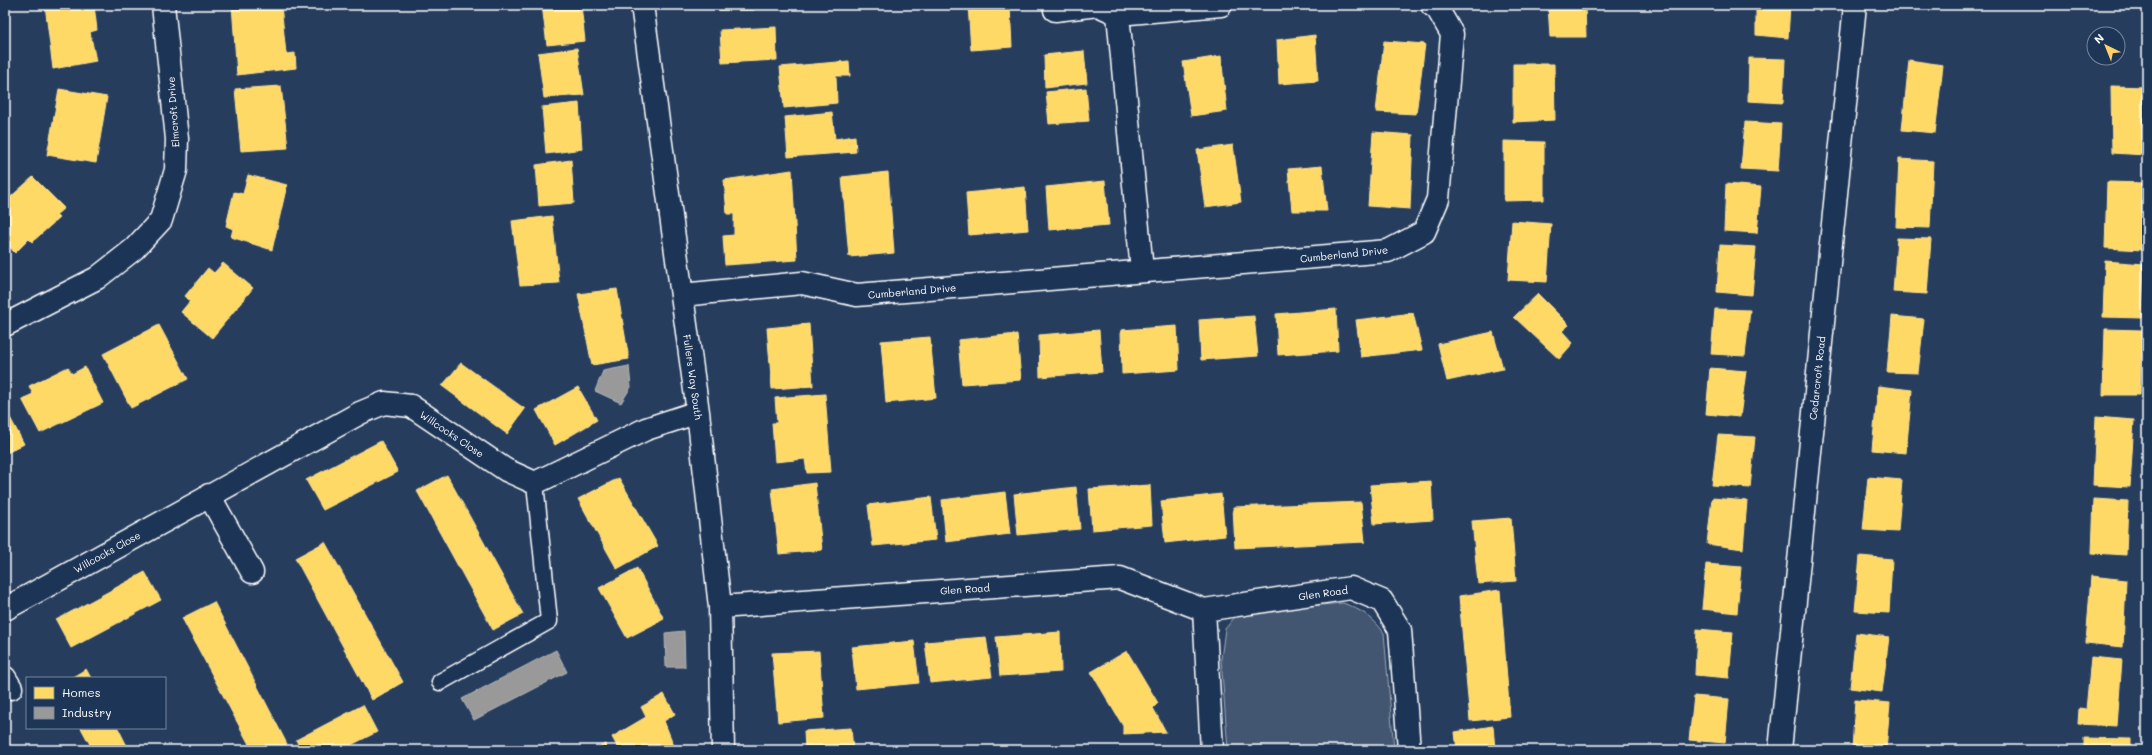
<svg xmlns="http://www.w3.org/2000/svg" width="2152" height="755" viewBox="0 0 2152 755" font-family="Mali,sans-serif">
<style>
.green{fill:#425672;stroke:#a0aab8}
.homes{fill:#ffd966;stroke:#ffe494}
.industry{fill:#999;stroke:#b8b8b8}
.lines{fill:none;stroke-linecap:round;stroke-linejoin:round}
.service-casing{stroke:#fff;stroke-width:19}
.minor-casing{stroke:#fff;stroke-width:25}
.service{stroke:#1d3557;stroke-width:16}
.minor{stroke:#1d3557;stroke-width:22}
.labels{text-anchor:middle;stroke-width:4;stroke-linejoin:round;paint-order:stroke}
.street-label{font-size:10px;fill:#fff;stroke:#1d3557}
</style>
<rect width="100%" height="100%" fill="#263d5e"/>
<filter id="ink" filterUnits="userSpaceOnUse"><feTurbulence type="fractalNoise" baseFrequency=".025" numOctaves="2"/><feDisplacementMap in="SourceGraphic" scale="8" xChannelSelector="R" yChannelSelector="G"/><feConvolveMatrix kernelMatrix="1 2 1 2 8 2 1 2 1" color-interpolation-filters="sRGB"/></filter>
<g filter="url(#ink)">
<path class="green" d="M1343,603C1361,610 1373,617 1384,633L1394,750H1228L1221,659L1225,629L1235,617L1255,611Z"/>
<path class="homes" d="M45,5H94L97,30L90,32L96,61L53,69Z
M232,5H281L286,54L295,53L296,68L237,75Z
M542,5H581L585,41L547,45Z
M719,5H754V10H719Z
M968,5H1010L1012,47L971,50Z
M1548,5H1585L1586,37H1550Z
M1756,5H1790L1788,38L1756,35Z
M776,27L777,60L722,63L720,30Z
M1315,35L1318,81L1279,84L1277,40Z
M1384,41L1425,44L1416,114L1376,112Z
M577,48L584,95L544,98L538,53Z
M1084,51L1087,83L1045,88L1044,55Z
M1221,56L1227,111L1191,116L1183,62Z
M1749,58L1785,59L1783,103L1748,101Z
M1909,60L1943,65L1935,133L1902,130Z
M849,61L850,76H836L837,103L784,108L780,67Z
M1513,64H1554L1555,120L1513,122Z
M281,86L288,148L241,151L235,89Z
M2111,86L2147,87L2146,155L2112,153Z
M1086,88L1089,121L1049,124L1046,92Z
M59,89L107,97L96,163L47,155Z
M579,103L582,149L546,154L542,107Z
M832,112L835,139L855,136L856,152L788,157L785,117Z
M1745,122L1781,124L1778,171L1741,169Z
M1373,132L1413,135L1410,209L1368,206Z
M1504,141L1544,142V200L1504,201Z
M1233,145L1241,202L1205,207L1197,150Z
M1899,159L1933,161L1930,228L1896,227Z
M571,160L574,203L539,206L536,165Z
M1322,166L1327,211H1292L1288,169Z
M792,170L797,260L725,265L723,236L734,235V214H727L724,180Z
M888,172L894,253L849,257L842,177Z
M248,175L287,185L272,250L231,237L233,229L226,226L234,192L243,194Z
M33,177L64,208L56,215L59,218L32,242L29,239L15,253L5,242V202Z
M1105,181L1109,225L1049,230L1046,187Z
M2107,182L2144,183L2143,250L2105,248Z
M1726,184L1761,187L1757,233L1724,231Z
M1025,187L1028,230L969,235L966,193Z
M552,216L559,283L520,285L512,221Z
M1512,221L1551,224L1547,282L1508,280Z
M1897,238L1931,239L1927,294L1893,292Z
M1720,245L1756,247L1752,295L1717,292Z
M2105,261L2144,264L2142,318L2103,317Z
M223,263L253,288L212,338L181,312L190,301L185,296L208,268L214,273Z
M617,289L629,359L592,365L578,294Z
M1538,294L1569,325L1562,331L1573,343L1559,359L1514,317Z
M1336,309L1338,351L1278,355L1276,314Z
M1715,309L1750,310L1745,356L1711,354Z
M1413,313L1422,350L1361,357L1356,320Z
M1254,316L1258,356L1201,360L1199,320Z
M1892,316L1924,319L1918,373L1887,372Z
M809,324L813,386L772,389L767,328Z
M159,325L188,379L131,408L103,354Z
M1177,326L1179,370L1122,374L1121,330Z
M2105,329L2142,330L2140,395H2103Z
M1099,330L1102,372L1040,377L1039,335Z
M1493,332L1503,369L1447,381L1438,344Z
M1017,334L1021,380L962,384L958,340Z
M930,337L936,398L886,403L881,341Z
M461,363L525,409L507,434L442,386Z
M68,367L72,374L85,367L103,403L40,433L22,399L33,394L29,386Z
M1710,368L1746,371L1740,417L1706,414Z
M1878,386L1912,390L1906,453L1872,450Z
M578,387L597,420L555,445L536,410Z
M825,394L831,472L807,473L805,459L775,462L772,423H777L775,398Z
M5,408L24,444L5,454Z
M2096,417L2134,420L2130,487L2093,485Z
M1718,435L1755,437L1750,488L1712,485Z
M381,441L398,472L323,510L306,480Z
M447,475L523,614L493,630L417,491Z
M1868,477L1902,480L1898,532L1863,530Z
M619,478L658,546L617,569L578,499Z
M1431,481L1433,520L1374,524L1370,485Z
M815,483L822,550L779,554L772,489Z
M1150,485L1152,525L1092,530L1089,489Z
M1076,487L1080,529L1018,535L1014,494Z
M1005,492L1010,534L946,542L942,500Z
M1221,494L1225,536L1165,543L1161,501Z
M931,497L936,540L873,546L868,505Z
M1712,498L1747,501L1743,549L1707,544Z
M2094,499L2128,501L2126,555L2092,553Z
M1361,502L1365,542L1235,548L1233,507Z
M1511,518L1516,581L1478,584L1472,521Z
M325,542L403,682L372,700L295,558Z
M1860,556L1892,559L1889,613L1855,611Z
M1706,564L1741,567L1737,613L1702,609Z
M637,568L664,619L627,638L599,588Z
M145,572L161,600L71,648L56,620Z
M2091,576L2126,580L2123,647L2086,643Z
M1500,590L1510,717L1470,721L1459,596Z
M214,602L287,744L275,750H252L182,618Z
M1697,629L1733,632L1729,678L1695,675Z
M1060,632L1061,672L1000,676L996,637Z
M1856,633L1889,637L1882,692L1850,688Z
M986,637L992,677L930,683L925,642Z
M914,641L919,683L856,689L852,647Z
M819,651L824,718L778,722L772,653Z
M1127,651L1158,703L1153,708L1166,732L1123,734V726L1091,672Z
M2091,657L2122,660L2117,726L2078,724L2079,709L2086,710Z
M86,669L91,678H71Z
M664,694L675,714L664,721L674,746L666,750H619L612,737L646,717L641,707Z
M1694,696L1729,699L1725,743L1689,740Z
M1855,700L1890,703L1886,750H1852Z
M363,705L377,732L341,750H301L296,740Z
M1493,726L1495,750H1457L1455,732Z
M81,728H118L129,750H93Z
M851,728L853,750H797L805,749L804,731Z
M2084,738L2131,739V750H2084Z
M605,744L608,750H594Z"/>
<path class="industry" d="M629,366L631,387L621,403L595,391L603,371Z
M684,631L685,667H666L665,633Z
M556,650L567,672L474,720L462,699Z"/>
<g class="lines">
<g class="service-casing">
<path id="service" d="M440,682L549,621L535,483"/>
</g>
<g class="minor-casing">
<path id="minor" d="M642,5L698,412L720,607L723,750
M1055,10L1098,5L1118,14
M1142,271L1118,14L1221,5
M682,295L802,283L857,295L1388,251L1424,232L1438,199L1452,34L1437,8L1432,5
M5,325L97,278L134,249L161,220L176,170L177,139L163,5
M209,495L252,572
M720,607L1120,578L1204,610L1351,588L1382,601L1400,630L1409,750
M5,609L360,413L384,403L411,406L506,470L535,483L646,429L698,412
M1204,610L1212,750
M5,678L11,688
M1780,750L1855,5"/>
</g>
<use href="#service" class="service"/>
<use href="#minor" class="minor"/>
</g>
</g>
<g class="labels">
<g class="street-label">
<text transform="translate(173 112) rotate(-94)" y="4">Elmcroft Drive</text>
<text transform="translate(1344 254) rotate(-6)" y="4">Cumberland Drive</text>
<text transform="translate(912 291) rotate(-5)" y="4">Cumberland Drive</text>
<text transform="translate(693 377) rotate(82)" y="4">Fullers Way South</text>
<text transform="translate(1817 378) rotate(-84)" y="4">Cedarcroft Road</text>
<text transform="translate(452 434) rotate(34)" y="4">Willcocks Close</text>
<text transform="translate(107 552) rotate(-29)" y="4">Willcocks Close</text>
<text transform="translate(965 589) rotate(-4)" y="4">Glen Road</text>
<text transform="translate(1323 593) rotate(-8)" y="4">Glen Road</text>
</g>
</g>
<rect width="2152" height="755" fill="none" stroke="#1d3557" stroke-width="20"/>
<rect x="10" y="10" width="2132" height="735" fill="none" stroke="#fff" stroke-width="1.5" filter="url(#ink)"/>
<rect x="26" y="677" width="140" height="52" fill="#1d3557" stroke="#77869a"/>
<rect x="34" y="687" width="20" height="12" fill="#ffd966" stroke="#77869a"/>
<text x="62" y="697" font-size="12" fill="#ffffff">Homes</text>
<rect x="34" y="707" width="20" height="12" fill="#999999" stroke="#77869a"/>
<text x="62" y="717" font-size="12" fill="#ffffff">Industry</text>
<g transform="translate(2106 46) rotate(317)"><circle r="19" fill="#1d3557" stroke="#77869a"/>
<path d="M0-3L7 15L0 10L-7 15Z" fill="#ffd166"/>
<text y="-6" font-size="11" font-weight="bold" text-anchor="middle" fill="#ffffff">N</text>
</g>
</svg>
